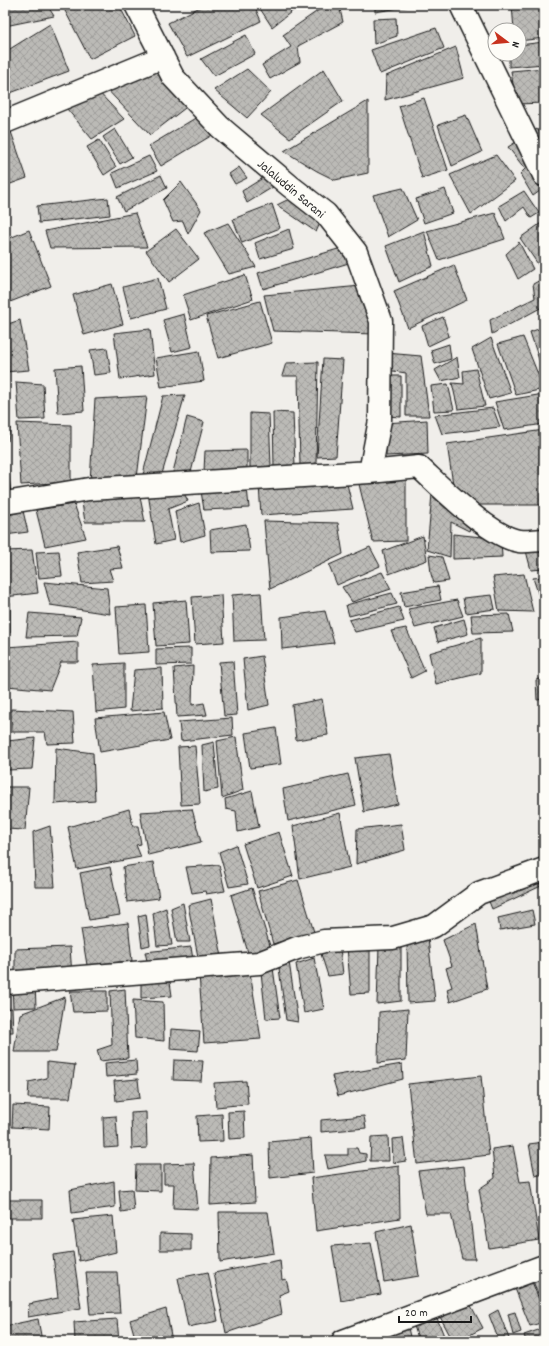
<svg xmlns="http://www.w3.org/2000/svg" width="549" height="1346" viewBox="0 0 549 1346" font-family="Dekko,sans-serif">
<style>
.building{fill:url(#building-cross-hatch);stroke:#1c1c1c}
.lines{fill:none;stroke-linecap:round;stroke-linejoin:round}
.minor-casing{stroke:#1c1c1c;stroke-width:25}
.minor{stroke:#fdfcf7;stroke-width:22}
.labels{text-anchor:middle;stroke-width:3;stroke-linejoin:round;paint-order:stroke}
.street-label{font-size:13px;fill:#1c1c1c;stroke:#fdfcf7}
</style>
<defs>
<pattern id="building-cross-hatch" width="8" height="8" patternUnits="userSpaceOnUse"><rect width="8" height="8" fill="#bbbab6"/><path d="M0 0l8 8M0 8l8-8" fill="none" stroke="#a09f9c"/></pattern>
</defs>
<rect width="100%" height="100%" fill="#f0eeea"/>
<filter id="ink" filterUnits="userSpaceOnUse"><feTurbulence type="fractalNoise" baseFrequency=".025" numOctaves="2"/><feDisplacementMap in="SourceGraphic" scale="8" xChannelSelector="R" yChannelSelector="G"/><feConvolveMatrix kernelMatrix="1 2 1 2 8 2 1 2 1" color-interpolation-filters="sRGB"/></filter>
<g filter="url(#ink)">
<path class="building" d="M5,5H47L54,16L5,26Z
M62,5H119L135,36L90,59Z
M204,5H254L261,21L187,57L168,23Z
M266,5H300L272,27L259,7Z
M326,5H339L343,22L298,46L300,62L270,79L262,65L291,47L283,35Z
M375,5H417L375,12Z
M512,5H544V38L519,41V30H514Z
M396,18L397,36L374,44L373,19Z
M50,24L69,71L5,95V52Z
M436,28L444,48L380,74L371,50Z
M246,35L255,54L214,76L201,59Z
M544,42V64L509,67V54H519V45Z
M456,47L464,78L385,100L386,76Z
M158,62L189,105L150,135L102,84Z
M544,68V103L516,104L511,71Z
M247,69L271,92L247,118L214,90Z
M324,69L343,101L290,138L261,115Z
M94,87L124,119L92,139L57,97Z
M424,98L448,170L422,178L399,106Z
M368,101V173L335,180L317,171L284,151Z
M202,114L214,134L161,166L149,146Z
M466,115L482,152L452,166L438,125Z
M9,126L27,178L5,186V128Z
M115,129L132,157L120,164L103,137Z
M537,129L544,138V188L533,196L520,174L525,169L508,147Z
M99,140L116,167L104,175L87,147Z
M496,155L515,181L471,214L450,175Z
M149,156L157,171L118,188L112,173Z
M239,167L247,178L235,184L229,174Z
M161,175L167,188L124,211L117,197Z
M266,176L273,187L247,203L242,191Z
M181,182L201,210L188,234L183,221L173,222L163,200Z
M403,188L417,220L388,237L373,195Z
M445,189L453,213L424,223L416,199Z
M524,191L539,213L531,218L524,207L506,221L499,206Z
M108,198L110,215L39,223L37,206Z
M291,198L322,219L316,232L277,205Z
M272,204L280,228L242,243L233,219Z
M135,213L147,247L50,248L45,231Z
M495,213L505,239L439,260L427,231Z
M544,221V273L520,238Z
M228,223L256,267L229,274L204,233Z
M176,229L199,259L169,282L146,251Z
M289,229L294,249L260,259L255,243Z
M29,230L51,286L5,304V240Z
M424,231L433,266L399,282L386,246Z
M519,242L533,269L518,279L506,254Z
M348,246L352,262L263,289L258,273Z
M454,265L467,300L408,328L394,291Z
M245,275L253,299L191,320L183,295Z
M158,278L166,309L131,318L123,287Z
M544,278V306L492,334L490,320L535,298L533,284Z
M112,284L123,324L84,335L73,295Z
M361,286L375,334L273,331L264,295Z
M260,301L272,343L218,358L206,316Z
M184,314L192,347L172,352L163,320Z
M443,317L449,336L428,346L422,326Z
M20,320L29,370L5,372V325Z
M544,327V375L530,332Z
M150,329L155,374L120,379L114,333Z
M523,337L544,389L516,395L498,344Z
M491,338L511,393L489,399L472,349Z
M449,344L451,359L435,364L431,350Z
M107,348L111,373L94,375L90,350Z
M199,351L204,381L161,387L156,358Z
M386,353L421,356L429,416H406V373L387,370Z
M457,357L460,377L441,381L435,370Z
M323,359L343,360L336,456L317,457Z
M318,362L316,465L300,466L298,376H282L286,363Z
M81,366L84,411L58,413L55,368Z
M476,369L485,406L458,409L452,383L464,384L463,371Z
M386,376H401V417L387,416Z
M16,382L43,384L45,419L19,420Z
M448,384L454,410L434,411L431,386Z
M544,394V424L504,430L495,402Z
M185,395L162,474L142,478L163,396Z
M147,396L137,478L90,482L95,399Z
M493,408L500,427L442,434L435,415Z
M273,412L293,413L295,466L274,468Z
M250,413L269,414L271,466L250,468Z
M187,417L204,422L190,476L173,472Z
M427,420L428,454L386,456V423Z
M17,423L71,425V482L21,485Z
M5,427H10L8,441L5,440Z
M544,430V505H479L454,491L447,444Z
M247,450V468L204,471L205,451Z
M5,469H8L11,494L5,495Z
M406,476V541L373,542L358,480Z
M347,484L353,509L261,515L259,485Z
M247,487L249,508L204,510L201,491Z
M139,492L145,522H85L81,496Z
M148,493H184L188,501L168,509L174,540L156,544Z
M432,494L473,519L469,531L451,522L450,557L427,550Z
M199,503L205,535L180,542L175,511Z
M74,504L86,538L45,546L36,510Z
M23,511L28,532L5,535V516Z
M264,521L338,523L343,554L270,589Z
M246,524L250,551L211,552L210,530Z
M453,534L501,539L502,557L453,559Z
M423,536L427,560L389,574L383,551Z
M117,546L123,568L109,569L113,581L82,583L77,552Z
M544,546V569L531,570L525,547Z
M370,547L380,566L337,585L329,565Z
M32,550L38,593L5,597V551Z
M59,551L62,576L39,578L36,552Z
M429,555L442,557L449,581L434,583L431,574Z
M382,572L391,589L352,602L342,587Z
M524,574L533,612L499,611L493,577Z
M544,577V595L539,596L533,578Z
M44,582L107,588L110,614L50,605Z
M438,586L441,600L404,607L401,592Z
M261,593L264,640L234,641L232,595Z
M392,593L397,604L349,616L346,605Z
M221,595L224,642L195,644L192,597Z
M492,595L495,609L466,613L463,598Z
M186,600L189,644L156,646L153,603Z
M457,600L463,616L415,628L408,609Z
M5,602H10V633H5Z
M146,605L149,652L119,654L116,607Z
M399,607L404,621L355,632L349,620Z
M544,607V618L540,608Z
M325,611L334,643L282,649L281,617Z
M29,613L81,617L77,636L26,637Z
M509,614L513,632L473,633L471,615Z
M464,619L468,634L438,642L434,628Z
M406,628L425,671L411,678L391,631Z
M481,638V673L436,684L429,653Z
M78,642V662H61L50,690L7,686L6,647Z
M191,648V664L156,665V649Z
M262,656L269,705L248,710L243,659Z
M233,661L237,715L224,716L219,662Z
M124,663V709L96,712L93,665Z
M193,666L192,705L204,703L207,715L177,717L174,668Z
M162,668L163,708L130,711L134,670Z
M544,678V699L537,700L536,680Z
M322,699L328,735L296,740L292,705Z
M11,709L73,712L75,743L47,744L45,732H12Z
M164,712L170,740L100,752L95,718Z
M232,718L233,735L181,741L179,722Z
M276,728L281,764L250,768L245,733Z
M236,737L243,790L222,798L217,741Z
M35,738L32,769L7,770V741Z
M214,742L218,789L204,792L202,745Z
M195,746L200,804L181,805L178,747Z
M56,748L93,753L95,801L55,804Z
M389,754L398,804L364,812L355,758Z
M348,774L356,805L288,821L283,789Z
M5,787H29L25,830L5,829Z
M252,791L259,827L238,832L236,811L226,809L225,799Z
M129,809L133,826H138L141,844L136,845L141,857L77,869L68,827Z
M192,809L201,842L148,855L140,812Z
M340,813L350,867L300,879L293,826Z
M401,824L405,850L356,864L357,829Z
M50,826L55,887H35L33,832Z
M279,832L293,876L257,888L243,844Z
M236,845L248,884L229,887L219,852Z
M153,862L159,898L127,902L123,867Z
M219,865L225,891L206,894L205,891L192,893L186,867Z
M110,867L120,915L89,920L80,873Z
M537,876L541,886L492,909L488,899Z
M298,880L314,932L273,944L258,891Z
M252,888L271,949L249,956L231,895Z
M211,899L222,957L199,962L188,905Z
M183,903L190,942H177L171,908Z
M166,908L172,945L157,946L153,913Z
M532,910L535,924L500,930L498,918Z
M146,914L150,945L142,947L138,916Z
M128,923L132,961L87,965L81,929Z
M476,924L487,989L450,1002L447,989L452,987L446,968L452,966L443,940Z
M428,938L435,1001L408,1003L407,940Z
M401,945V1001L377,1004L379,947Z
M370,946V993L351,994L347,947Z
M70,947L72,976L15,979V949Z
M191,947L194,966L149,969L145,952Z
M340,948L343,974L328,976L321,954Z
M314,958L324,1009L304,1013L296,964Z
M289,962L298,1022L286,1020L279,968Z
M273,968L280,1018L266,1019L261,972Z
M250,973L261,1039L204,1043L199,974Z
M170,982L172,996L141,998V983Z
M35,983L36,1007L13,1008L12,984Z
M125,989L128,1058L100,1061L97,1050L112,1045L110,991Z
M70,991H107V1011L73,1012Z
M65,997L56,1052H14L20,1014Z
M133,1000L163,1002L164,1041L135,1038Z
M12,1008L13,1032H5V1009Z
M408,1009L406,1060L378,1063L379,1012Z
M171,1029L200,1031L198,1051L170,1049Z
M136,1060L137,1074L106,1077L105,1063Z
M174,1060L203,1061L201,1081L173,1080Z
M47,1062L75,1065L70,1098H28L29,1082L47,1078Z
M402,1064L403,1079L338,1096L332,1076Z
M481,1076L489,1155L417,1164L408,1084Z
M138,1079L140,1098L116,1101L114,1081Z
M246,1081L248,1104L216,1107L214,1083Z
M13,1105L50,1107L49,1129L12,1127Z
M244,1111L245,1138L229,1139L228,1112Z
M146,1112L147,1148L132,1149L131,1113Z
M222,1114L223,1141L198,1142L197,1116Z
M116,1116L118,1147L104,1148L103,1117Z
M364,1116L366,1128L321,1132V1120Z
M388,1136L389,1161H370L371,1137Z
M311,1138L313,1173L270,1178L269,1142Z
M403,1138L406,1161L393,1163L392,1139Z
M544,1142V1174L535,1176L529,1144Z
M513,1146L520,1182L530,1181L539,1240L489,1248L479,1189L495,1178L492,1149Z
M348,1148H357L359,1153L366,1154V1161L328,1169L325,1155H348Z
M253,1155L255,1202L210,1205L211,1158Z
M194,1163L198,1209L173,1208L174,1184H164V1164Z
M136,1165H161V1191L135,1190Z
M399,1166L400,1218L316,1231L311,1178Z
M464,1166L475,1259H462L451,1214H426L418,1171Z
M114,1181L115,1207L72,1213L70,1190Z
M132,1189L134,1210L121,1212L119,1190Z
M5,1200H42V1218H5Z
M219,1212H268L274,1253L220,1262Z
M113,1216L116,1252L79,1261L73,1220Z
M411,1224L419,1276L384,1282L376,1232Z
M160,1233L191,1234V1250H160Z
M371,1243L381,1294L341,1301L332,1246Z
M73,1252L81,1308L28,1317L29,1304L58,1298L53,1255Z
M280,1260L282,1280L286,1279L289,1291L279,1295L282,1314L226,1333L214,1273Z
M544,1269V1308L530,1274Z
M86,1272H117L120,1313L90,1314Z
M208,1272L218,1321L188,1327L178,1278Z
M529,1274L544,1312V1322L530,1326L512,1281Z
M468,1300L483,1328L458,1341H453L439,1315Z
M166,1309L172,1341H136L130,1320Z
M498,1310L510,1341H499L489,1315Z
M515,1312L521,1332L513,1335L508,1314Z
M437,1318L446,1341H419L414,1326Z
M38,1319L42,1341H5V1326Z
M117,1319L119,1341H75L74,1322Z
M408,1328L411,1341H376Z
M544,1328V1341H526L524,1335Z"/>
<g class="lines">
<g class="minor-casing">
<path id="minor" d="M136,5L173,77L220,127L290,186L326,214L356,252L381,321L380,420L370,472
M461,5L544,175
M5,122L163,57
M5,503L89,489L370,472L419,467C442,488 489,536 519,541C527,542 536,540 544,540
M5,983L259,963L297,948L324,941L393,938L434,926L479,893L544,869
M343,1341L544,1266"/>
</g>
<use href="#minor" class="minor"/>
</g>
</g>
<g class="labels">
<g class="street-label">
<text transform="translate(292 188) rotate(40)" y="5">Jalaluddin Sarani</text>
</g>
</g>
<rect width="549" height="1346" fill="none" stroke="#fdfcf7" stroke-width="20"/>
<rect x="10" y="10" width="529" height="1326" fill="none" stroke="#1c1c1c" stroke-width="1.5" filter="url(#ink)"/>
<g transform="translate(507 42) rotate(106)"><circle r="19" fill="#fdfcf7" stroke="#a3a29f"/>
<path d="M0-3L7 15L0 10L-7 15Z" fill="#c8321e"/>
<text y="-6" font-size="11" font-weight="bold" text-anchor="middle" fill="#1c1c1c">N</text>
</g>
<path d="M399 1316v6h72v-6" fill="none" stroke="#1c1c1c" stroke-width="2"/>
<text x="405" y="1316" font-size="12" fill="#1c1c1c" stroke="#fdfcf7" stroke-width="3" paint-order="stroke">20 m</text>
</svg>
